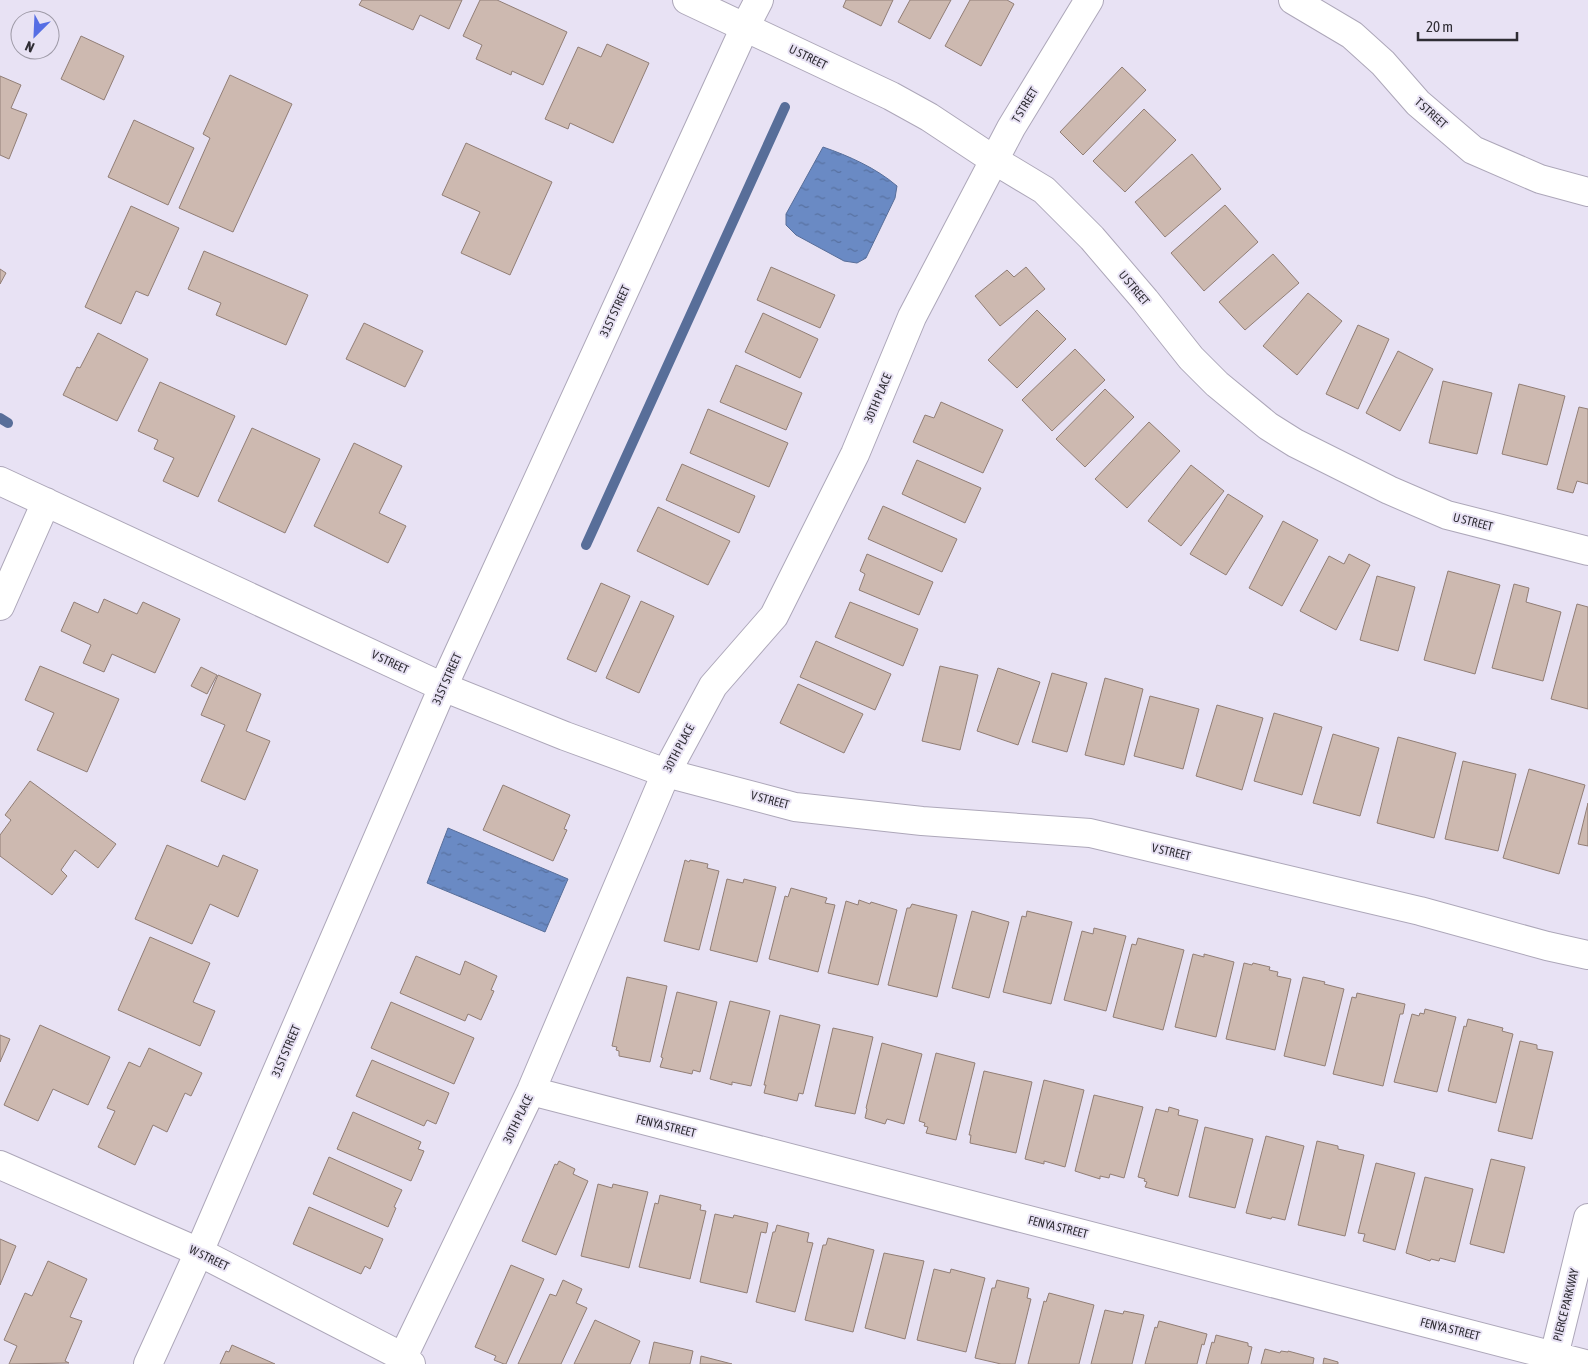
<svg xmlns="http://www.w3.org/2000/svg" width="1588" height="1364" viewBox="0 0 1588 1364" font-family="'Asap Condensed',sans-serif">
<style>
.water{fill:url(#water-ripples);stroke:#586e99}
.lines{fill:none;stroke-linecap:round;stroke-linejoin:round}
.stream{stroke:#586e99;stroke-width:10}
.building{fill:#cdb9b0;stroke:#917e76}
.street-casing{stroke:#ada7b9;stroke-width:30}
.secondary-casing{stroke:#ada7b9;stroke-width:30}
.street{stroke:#fff;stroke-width:28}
.secondary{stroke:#fff;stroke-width:28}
.labels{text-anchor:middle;stroke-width:4;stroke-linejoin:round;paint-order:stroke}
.street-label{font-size:12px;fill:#2f2d34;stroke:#e8e2f4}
</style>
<defs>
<pattern id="water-ripples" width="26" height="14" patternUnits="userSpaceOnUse" patternTransform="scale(1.25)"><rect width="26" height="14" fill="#6a8ac4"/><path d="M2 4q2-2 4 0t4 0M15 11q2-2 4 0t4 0" fill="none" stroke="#5871a0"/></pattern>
</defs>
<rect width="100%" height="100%" fill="#e8e2f4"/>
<path class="water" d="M823,147C849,156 876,168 897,186L895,198L866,258L857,263L844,261L796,235L786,225V214Z
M448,828L568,879L545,932L427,883Z"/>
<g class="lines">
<path class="stream" d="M0,418L8,423
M586,545L785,107"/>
</g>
<path class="building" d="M362,0H462L449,29L420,15L413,30L359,5Z
M480,0H497L567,32L543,85L512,71L511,75L476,59L482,45L463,36Z
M846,0H893L881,26L843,7Z
M910,0H951L930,39L898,22Z
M970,0H1007L1014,4L981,66L945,46Z
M81,36L124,56L104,100L61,79Z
M607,44L649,63L613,143L570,123L568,129L545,119L578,47L601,57Z
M1122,67L1146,90L1083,155L1060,132Z
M230,75L292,104L233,232L179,208L210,138L203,134Z
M0,76L21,85L11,108L27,114L9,159L0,155Z
M1144,109L1176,140L1125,192L1093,161Z
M134,120L194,148L168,205L108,177Z
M466,143L552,182L510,275L461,253L480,212L442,195Z
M1192,154L1221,189L1165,237L1135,202Z
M1225,205L1258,242L1204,291L1171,253Z
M131,206L179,228L148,296L136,291L121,324L85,307Z
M204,251L308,295L286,345L216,315L221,303L188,289Z
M1273,254L1299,283L1245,330L1219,302Z
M771,267L835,295L820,328L757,300Z
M1026,267L1045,289L1000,326L975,296L1007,270L1014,277Z
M0,269L6,273L0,284Z
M1308,293L1342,321L1297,375L1263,346Z
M1037,310L1066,339L1017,388L988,360Z
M763,313L818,339L800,378L745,352Z
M364,323L423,351L405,387L346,359Z
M1358,325L1389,339L1358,409L1326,394Z
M98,333L148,359L117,421L63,395L77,367L80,368Z
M1075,349L1105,380L1052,431L1022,400Z
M1398,351L1433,369L1400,431L1366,413Z
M736,365L802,393L786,430L720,402Z
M1443,381L1492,393L1477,454L1429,443Z
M160,382L235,416L198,497L163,481L174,458L154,449L158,440L138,431Z
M1519,384L1565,396L1547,465L1502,454Z
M1105,389L1134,417L1085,467L1056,439Z
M941,402L1003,430L983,473L913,442L925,415L934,418Z
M1579,407L1588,409V484L1577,481L1573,493L1557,489Z
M708,409L788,443L769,487L690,453Z
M1149,422L1180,451L1127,508L1095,479Z
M252,428L320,459L285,533L218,501Z
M354,443L402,466L379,513L406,526L388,563L314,526Z
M917,460L981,488L965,523L902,494Z
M682,464L755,496L739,533L666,500Z
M1191,465L1224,491L1181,546L1148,521Z
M1228,494L1263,516L1226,575L1190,554Z
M883,506L957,539L942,572L868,539Z
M658,507L730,541L708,585L637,551Z
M1283,521L1318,540L1282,606L1249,588Z
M867,554L933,582L919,615L859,590L865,574L860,571Z
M1349,554L1370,565L1336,630L1300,611L1329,556L1344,564Z
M1448,571L1500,585L1475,674L1424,660Z
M1377,576L1415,587L1398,651L1360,640Z
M601,583L630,596L596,672L567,659Z
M1514,584L1529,588L1526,602L1561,612L1543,681L1492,668Z
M104,599L137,614L143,602L180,619L155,673L112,654L104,672L83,663L91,645L61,631L74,602L98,613Z
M641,601L674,616L639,693L606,678Z
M850,602L918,629L903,666L835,637Z
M1577,604L1588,607V709L1551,699Z
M816,641L891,674L875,710L800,677Z
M40,666L119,699L87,772L37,750L54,713L25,700Z
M940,666L978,675L960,750L922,741Z
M201,667L217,675L207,694L191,686Z
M998,668L1040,682L1018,745L977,731Z
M1052,673L1087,683L1067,752L1032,742Z
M218,675L261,694L246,731L270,741L245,800L201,781L225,725L201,715Z
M1105,678L1143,689L1124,765L1085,755Z
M798,684L863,714L844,753L780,723Z
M1150,696L1199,709L1183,769L1134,756Z
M1217,705L1263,718L1242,790L1196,776Z
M1274,713L1322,727L1302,795L1254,781Z
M1333,734L1379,748L1360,816L1313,803Z
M1398,737L1456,753L1434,838L1377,823Z
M1463,761L1516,774L1498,851L1445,839Z
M1529,769L1585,785L1559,874L1503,858Z
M30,781L116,844L98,868L75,850L61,870L67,876L52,895L0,856V835L11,820L5,815Z
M503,785L570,815L564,829L567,830L553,861L483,830Z
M1588,803V846L1578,844Z
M167,845L218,867L223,855L258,870L238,917L210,904L192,944L135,919Z
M685,860L689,862L690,860L708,864L707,868L719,871L699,950L664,941Z
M727,879L743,883L744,879L776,887L757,962L710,950Z
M791,888L827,898L825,903L835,905L818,972L769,959L785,896L788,897Z
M859,900L870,904L871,902L897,910L878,985L828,973L846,901L858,905Z
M912,904L957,915L937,997L888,985L907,908H910Z
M972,911L1009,922L989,998L952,988Z
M1027,911L1072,922L1051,1004L1003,992L1022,916L1026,917Z
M1094,928L1126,936L1106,1011L1064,1000L1082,931L1093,934Z
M150,937L210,963L193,1002L215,1011L200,1046L118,1010Z
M1138,938L1184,950L1163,1030L1113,1017L1132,944L1136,945Z
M1193,954L1204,957V954L1234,962L1216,1037L1175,1027Z
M416,956L460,975L465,961L497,976L491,990L494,991L481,1020L468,1014L465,1021L400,993Z
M1244,963L1252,965L1253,963L1270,967L1269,970L1278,972L1277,976L1291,979L1275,1050L1226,1039Z
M627,977L667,986L650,1062L619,1056V1051L616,1050L617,1047L612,1046Z
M1303,977L1325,982L1324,984L1344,989L1325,1066L1284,1056Z
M677,992L717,1002L700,1072L693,1070L692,1074L660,1067L663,1058L661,1057Z
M1357,993L1405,1004L1403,1014H1400L1383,1086L1333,1074L1352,997L1356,998Z
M730,1001L770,1011L751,1086L732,1082V1085L710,1079Z
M391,1002L474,1038L454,1084L371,1048Z
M1425,1009L1456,1017L1437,1092L1394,1082L1412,1014L1419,1016L1420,1013L1424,1014Z
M780,1015L820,1025L803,1094L799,1093L797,1101L764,1093L766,1085H764Z
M1468,1019L1503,1028L1502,1031L1513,1034L1496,1103L1448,1091L1464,1026L1466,1027Z
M40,1025L110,1057L88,1105L53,1089L38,1121L4,1105Z
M833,1028L873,1037L855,1114L815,1106Z
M0,1035L10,1039L0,1062Z
M1520,1041L1537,1045V1049L1553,1052L1532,1139L1498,1131Z
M882,1043L922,1054L904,1124L887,1119L885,1124L865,1118L867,1109L866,1108Z
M149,1048L202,1073L191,1096L185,1093L167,1132L153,1125L135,1165L98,1147L115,1111L107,1108L129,1062L140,1067Z
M936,1053L975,1063L956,1140L926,1133L928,1127L924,1126L925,1123L919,1121Z
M372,1060L449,1093L436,1124L427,1120L424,1126L356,1096Z
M984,1071L1032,1082L1016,1153L970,1143L971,1135H969Z
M1044,1080L1084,1090L1065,1167L1044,1161V1164L1025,1159Z
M1094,1095L1143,1107L1124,1178L1110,1174L1109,1178L1100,1176V1179L1075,1171Z
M1169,1107L1179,1110L1178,1115L1198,1120L1178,1196L1145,1187L1147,1182L1144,1181L1145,1179L1138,1177L1156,1109L1168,1112Z
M353,1112L421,1142L418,1149L424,1151L411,1181L337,1149Z
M1205,1127L1253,1139L1235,1208L1189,1197Z
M1266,1136L1304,1146L1285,1220L1272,1217L1271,1219L1246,1213Z
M1317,1141L1338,1146V1149L1364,1155L1345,1236L1298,1225Z
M329,1157L402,1190L394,1207L396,1208L388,1227L313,1194Z
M1491,1159L1525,1167L1504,1253L1470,1244Z
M559,1161L575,1169L573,1174L588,1181L556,1255L522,1241L555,1164L557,1165Z
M1376,1163L1415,1173L1395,1250L1363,1241L1365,1234L1358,1233Z
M1425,1177L1473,1189L1455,1262L1440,1258L1439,1261L1431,1259L1430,1261L1406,1253Z
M598,1184L612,1188L613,1184L648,1192L629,1268L581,1256Z
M660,1195L701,1205L700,1210L706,1211L690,1279L639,1267L655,1203L658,1204Z
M309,1207L383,1239L370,1269L365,1266L361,1274L293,1244Z
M715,1214L733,1218L734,1215L768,1223L766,1233L761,1232L747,1293L700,1282Z
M777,1225L809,1233L807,1242L813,1243L795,1312L756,1302L773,1232H775Z
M828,1238L874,1250L853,1332L805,1320L823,1245H826Z
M0,1239L16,1246L0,1285Z
M884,1253L924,1261L905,1339L865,1328Z
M48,1261L87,1279L70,1317L82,1321L65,1361L69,1363L9,1364L17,1346L4,1340L25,1293L32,1296Z
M511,1265L544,1279L506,1364H504L494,1360L496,1356L475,1347Z
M934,1269L950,1273L951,1269L985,1278L966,1352L917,1340Z
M563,1280L582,1289L576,1303L587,1308L561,1364H518L550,1294L556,1296Z
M997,1280L1029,1288L1027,1298L1031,1299L1015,1364H1001L975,1358L992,1288H995Z
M1049,1293L1094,1305L1079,1364H1028L1044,1301L1046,1302Z
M1105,1310L1123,1314L1124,1311L1144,1315L1132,1364H1091Z
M595,1320L640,1341L630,1364H574Z
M1159,1321L1207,1334L1204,1345L1202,1344L1197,1364H1145L1155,1327L1157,1328Z
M1216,1335L1248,1343V1346L1252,1347L1248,1364H1206L1212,1342L1214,1343Z
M654,1342L693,1351L690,1364H649Z
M232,1345L275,1364H220L226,1351L229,1352Z
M1265,1349L1280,1353L1281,1351L1288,1352V1351L1314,1358L1313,1364H1261Z
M701,1356L732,1364H700Z
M1324,1358L1338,1362V1364H1323Z"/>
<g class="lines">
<g class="street-casing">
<path id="street" d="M687,0L891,96L929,117L994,160L1044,190L1092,238L1145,300L1191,358L1217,384L1268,426L1295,443L1389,490L1447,515L1588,551
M1293,0L1352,35L1383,63L1418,103L1473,150L1540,179L1588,192
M0,481L443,687
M0,606L46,502
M531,1091L1585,1364
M0,1165L199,1252L403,1357L411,1364
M403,1357L531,1091L666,773L713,686L774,616L855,454L912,317L1011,128L1089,0
M1552,1364L1588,1218"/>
</g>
<g class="secondary-casing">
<path id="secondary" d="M443,687L565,736L666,773L795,807L922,821L1090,833L1420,911L1547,946L1588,955
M148,1364L199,1252L443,687L745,27L759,0"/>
</g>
<use href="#street" class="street"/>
<use href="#secondary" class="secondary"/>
</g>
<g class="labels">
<g class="street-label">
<text transform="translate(808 57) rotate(26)" y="4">U STREET</text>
<text transform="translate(1025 105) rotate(-59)" y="4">T STREET</text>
<text transform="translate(1431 113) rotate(42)" y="4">T STREET</text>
<text transform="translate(1134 288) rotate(50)" y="4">U STREET</text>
<text transform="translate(615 311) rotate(-65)" y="4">31ST STREET</text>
<text transform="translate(878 398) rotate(-67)" y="4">30TH PLACE</text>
<text transform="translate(1473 522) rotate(14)" y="4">U STREET</text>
<text transform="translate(390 662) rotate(25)" y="4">V STREET</text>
<text transform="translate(447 679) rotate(-66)" y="4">31ST STREET</text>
<text transform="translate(679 748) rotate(-62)" y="4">30TH PLACE</text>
<text transform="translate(770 800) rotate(15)" y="4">V STREET</text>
<text transform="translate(1171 852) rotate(13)" y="4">V STREET</text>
<text transform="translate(286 1051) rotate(-67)" y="4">31ST STREET</text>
<text transform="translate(518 1119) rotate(-64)" y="4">30TH PLACE</text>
<text transform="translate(666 1126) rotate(14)" y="4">FENYA STREET</text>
<text transform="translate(1058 1227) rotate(14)" y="4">FENYA STREET</text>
<text transform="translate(209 1258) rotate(26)" y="4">W STREET</text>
<text transform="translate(1566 1305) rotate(-76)" y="4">PIERCE PARKWAY</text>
<text transform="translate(1450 1329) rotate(14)" y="4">FENYA STREET</text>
</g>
</g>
<g transform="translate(35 35) rotate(204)"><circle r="24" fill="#e8e2f4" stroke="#9e9aa7"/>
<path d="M0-4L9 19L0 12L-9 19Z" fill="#566ee4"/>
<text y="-8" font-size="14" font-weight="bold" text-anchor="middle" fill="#2f2d34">N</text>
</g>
<path d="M1418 32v8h99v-8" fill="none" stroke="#2f2d34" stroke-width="2.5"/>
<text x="1426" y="32" font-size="15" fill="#2f2d34" stroke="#e8e2f4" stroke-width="4" paint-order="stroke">20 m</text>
</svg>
